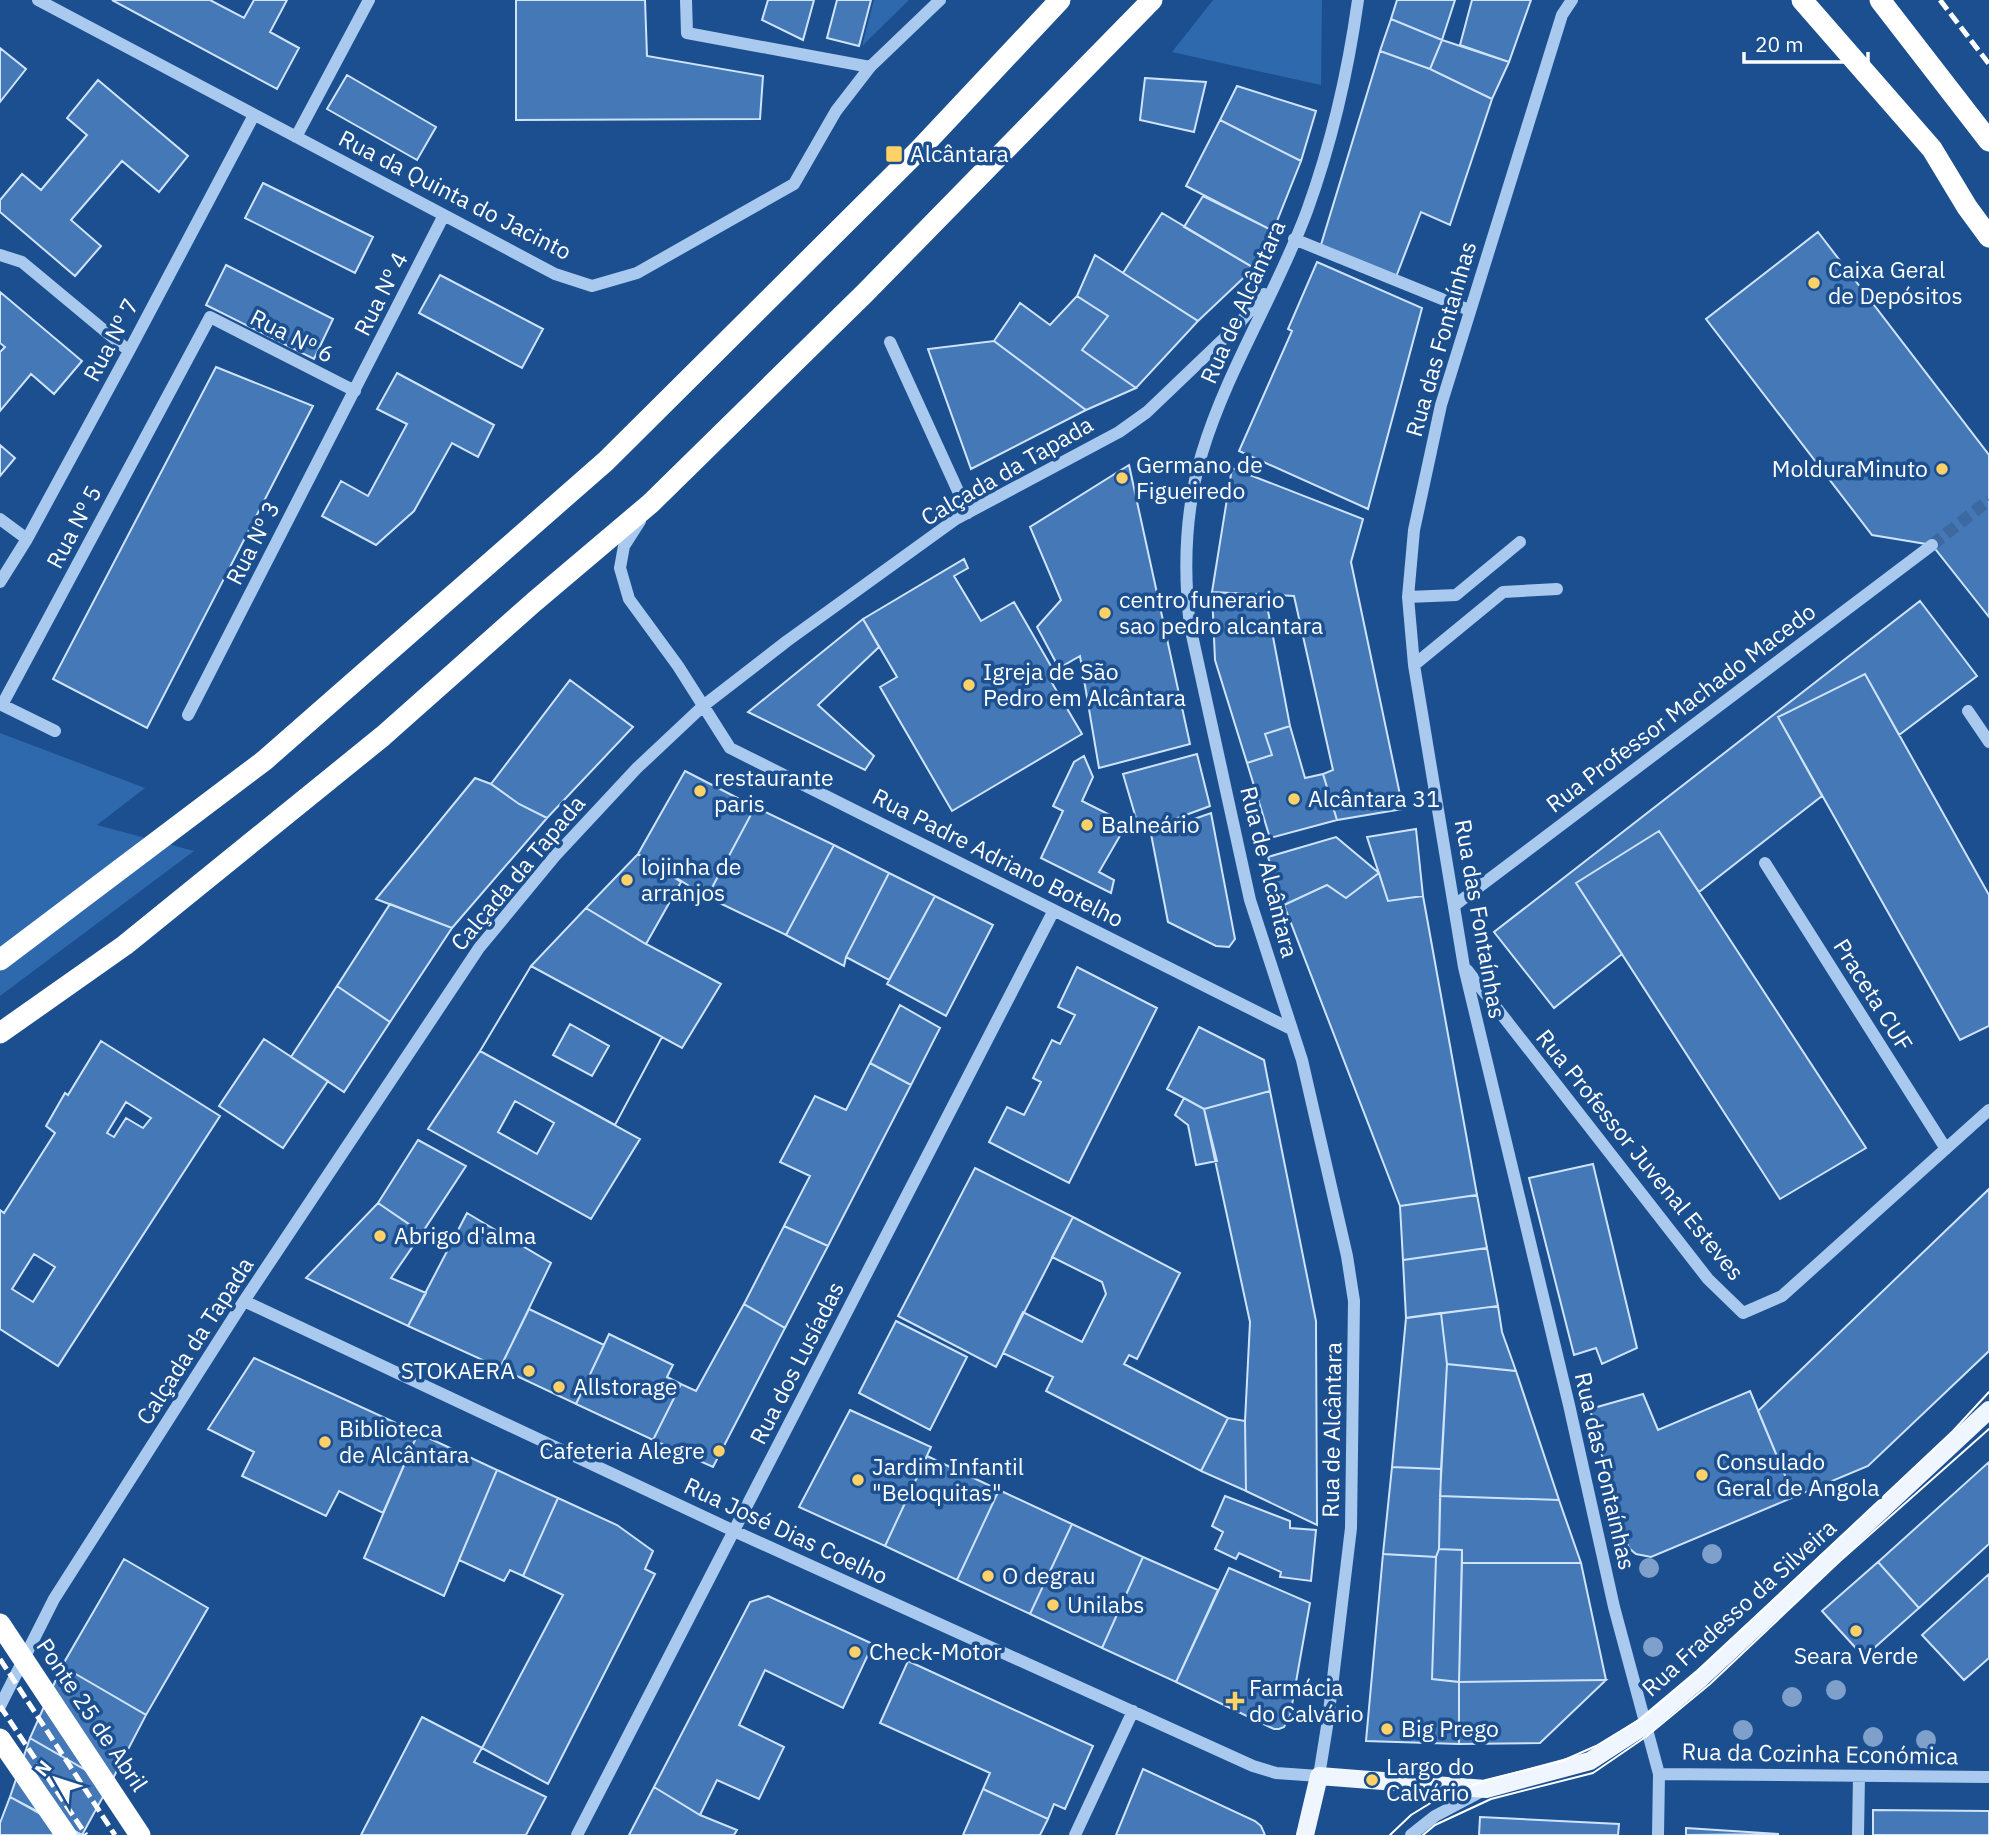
<svg xmlns="http://www.w3.org/2000/svg" width="1989" height="1835" viewBox="0 0 1989 1835" font-family="'IBM Plex Sans',sans-serif">
<style>
.green{fill:#2e69ad}
.building{fill:#4478b7;stroke:#cfe3fa;stroke-width:2;fill-rule:evenodd}
.lines{fill:none;stroke-linecap:round;stroke-linejoin:round}
.minor-tunnel{stroke:#3d69a0;stroke-width:12;stroke-dasharray:12 6;stroke-linecap:butt}
.minor{stroke:#a9c9ee;stroke-width:12}
.major{stroke:#f0f6ff;stroke-width:18}
.highway{stroke:#fff;stroke-width:21}
.tram{stroke:#fff;stroke-width:2}
.rail{stroke:#fff;stroke-width:5;stroke-dasharray:12 5;stroke-linecap:butt}
.highway-bridge{stroke:#fff;stroke-width:21}
.tree{fill:#7ea0ca}
.poi-dot{fill:#ffd166;stroke:#1b4f8f;stroke-width:2.5}
.labels{text-anchor:middle;stroke-width:7;stroke-linejoin:round;paint-order:stroke}
.poi-label{font-size:23px;fill:#fff;stroke:#1b4f8f;text-anchor:start}
.street-label{font-size:23px;fill:#fff;stroke:#1b4f8f}
</style>
<rect width="100%" height="100%" fill="#1b4f8f"/>
<path class="green" d="M874,0H909L862,46Z
M1213,0H1322L1321,85L1172,52Z
M0,733L145,788L97,825L194,851L0,996Z"/>
<path class="building" d="M112,0H210L244,18L254,0H287L270,32L299,48L277,89Z
M516,0H645L647,56L763,76L760,119L516,120Z
M768,0H814L803,40L762,20Z
M837,0H871L859,46L827,38Z
M1397,0H1455L1442,40L1391,19Z
M1472,0H1531L1509,62L1460,45Z
M1391,19L1442,40L1430,69L1380,51Z
M1442,40L1509,62L1492,99L1430,69Z
M0,48L26,69L0,102Z
M1380,51L1430,69L1492,99L1450,225L1421,212L1396,277L1320,248Z
M347,75L436,127L417,160L327,109Z
M1145,78L1206,82L1194,132L1140,120Z
M98,80L188,156L159,192L122,161L71,220L101,246L75,276L0,212V200L22,174L41,190L87,135L67,118Z
M1237,86L1316,111L1301,161L1220,120Z
M1220,120L1301,161L1273,231L1186,186Z
M263,183L373,237L355,273L245,218Z
M1203,196L1273,231L1254,268L1184,227Z
M1162,213L1254,268L1198,321L1123,273Z
M1818,232L1989,455V617L1932,545L1872,535L1706,319Z
M1095,255L1198,321L1136,388L1082,350L1108,316L1077,296Z
M1317,262L1422,308L1368,509L1239,451L1292,331L1288,329Z
M226,265L333,319L314,359L206,305Z
M440,275L543,329L522,368L419,313Z
M0,292L82,361L54,394L31,374L0,411V352L5,347L0,343Z
M1077,296L1108,316L1082,350L1136,388L1086,410L994,341L1020,303L1050,325Z
M994,341L1086,410L971,469L928,349Z
M216,367L313,406L147,728L53,679Z
M397,373L494,425L478,457L452,443L414,511L376,545L322,516L341,481L368,496L407,424L377,409Z
M0,445L15,458L0,476Z
M1129,465L1190,744L1099,768L1080,656L1059,668L1037,627L1061,600L1030,527Z
M1232,468L1363,519L1351,562L1403,809L1337,820L1323,774L1333,770L1294,596L1212,592Z
M964,559L968,568L954,576L981,621L1014,602L1059,680L1052,683L1082,734L952,811L880,687L897,677L863,619Z
M1212,592L1265,595L1290,726L1265,734L1272,755L1247,763L1215,660Z
M1920,601L1977,676L1899,735L1865,674L1778,717L1822,796L1699,892L1659,831L1576,883L1622,954L1554,1008L1494,932Z
M863,619L879,647L818,705L874,756L865,770L748,712Z
M1865,674L1989,895V1026L1960,1040L1778,717Z
M570,680L633,727L547,818L519,804L491,784Z
M1290,726L1305,778L1323,774L1337,820L1270,838L1247,763L1272,755L1265,734Z
M1197,754L1210,806L1140,832L1123,774Z
M1084,756L1093,777L1082,801L1112,816L1121,834L1099,872L1114,880L1111,893L1041,858L1063,811L1053,806L1074,762Z
M685,771L755,807L707,897L638,854Z
M475,778L491,784L519,804L547,818L452,928L376,899Z
M755,807L834,845L786,935L707,897Z
M1211,813L1235,939L1229,947L1216,946L1168,922L1151,834Z
M1416,829L1423,896L1388,901L1367,837Z
M1659,831L1866,1148L1780,1199L1576,883Z
M1336,837L1379,873L1346,898L1327,885L1284,905L1268,857Z
M834,845L889,873L846,957L844,966L786,935Z
M638,854L681,882L646,944L586,908Z
M889,873L935,896L889,980L846,957Z
M1379,873L1388,901L1423,896L1477,1195L1400,1206L1284,905L1327,885L1346,898Z
M935,896L993,925L946,1016L887,984Z
M390,904L452,928L390,1022L337,986Z
M586,908L646,944L721,984L682,1048L531,966Z
M531,966L662,1037L615,1125L480,1051ZM570,1024L609,1046L592,1076L553,1055Z
M531,966L662,1037L615,1125L480,1051Z
M1077,967L1157,1008L1069,1183L989,1142L1007,1107L1024,1115L1041,1082L1033,1078L1052,1040L1060,1044L1075,1015L1058,1007Z
M337,986L390,1022L344,1092L291,1057Z
M900,1005L940,1028L911,1085L870,1063Z
M1199,1027L1264,1060L1270,1091L1204,1109L1167,1089Z
M264,1039L328,1081L283,1148L219,1106Z
M101,1041L220,1116L58,1366L0,1329V1210L4,1213L55,1133L46,1126L65,1093L68,1095ZM126,1102L151,1118L143,1128L126,1118L114,1137L107,1133ZM34,1254L55,1267L33,1302L12,1289Z
M480,1051L640,1139L591,1219L428,1129ZM515,1101L554,1123L537,1154L498,1132Z
M870,1063L911,1085L828,1246L784,1226L810,1176L780,1162L815,1096L846,1110Z
M1270,1091L1316,1321L1317,1525L1246,1491L1245,1421L1250,1322L1204,1109Z
M1184,1098L1204,1109L1217,1161L1196,1165L1188,1125L1175,1115Z
M418,1140L466,1166L422,1233L378,1203Z
M1593,1164L1637,1348L1602,1364L1596,1348L1574,1355L1529,1178Z
M975,1168L1073,1217L996,1367L898,1316Z
M1989,1189V1351L1868,1466L1794,1497L1758,1411Z
M1477,1195L1487,1248L1403,1260L1400,1206Z
M378,1203L422,1233L391,1278L426,1293L408,1326L306,1278Z
M467,1213L551,1263L500,1368L408,1326Z
M1073,1217L1180,1273L1137,1359L1129,1355L1124,1364L1228,1418L1201,1471L1046,1391L1053,1377L1003,1353L1023,1312L1082,1342L1106,1294L1102,1282L1052,1257Z
M784,1226L828,1246L785,1328L744,1304Z
M1487,1248L1498,1306L1406,1318L1403,1260Z
M744,1304L785,1328L713,1467L653,1440L681,1384L696,1391Z
M1498,1306L1502,1332L1516,1371L1447,1364L1441,1313Z
M529,1309L604,1345L576,1404L500,1368Z
M1441,1313L1447,1364L1441,1469L1392,1467L1406,1318Z
M896,1321L967,1357L930,1430L859,1393Z
M609,1334L673,1365L667,1377L681,1384L653,1440L576,1404Z
M254,1358L418,1433L383,1513L339,1491L326,1516L242,1476L254,1452L208,1429Z
M1447,1364L1516,1371L1559,1500L1440,1496Z
M1750,1391L1794,1497L1651,1557L1636,1554L1630,1549L1623,1537L1590,1409L1643,1394L1658,1430Z
M850,1410L931,1447L885,1546L799,1507Z
M1228,1418L1245,1421L1246,1491L1201,1471Z
M418,1433L497,1470L444,1596L364,1558Z
M927,1456L999,1490L957,1580L885,1546Z
M1989,1462V1544L1919,1608L1878,1562Z
M1392,1467L1441,1469L1439,1549L1436,1557L1383,1554Z
M497,1470L558,1498L523,1576L510,1570L504,1581L459,1560Z
M999,1490L1072,1524L1030,1614L957,1580Z
M1225,1496L1290,1521V1528L1316,1530L1311,1581L1280,1577L1281,1572L1239,1553L1236,1559L1215,1549L1223,1532L1212,1526Z
M1440,1496L1559,1500L1581,1563H1462V1550L1439,1549Z
M558,1498L617,1525L653,1551L645,1569L655,1574L548,1784L482,1748L563,1595L523,1576Z
M1072,1524L1143,1557L1102,1648L1030,1614Z
M1439,1549L1462,1550L1459,1682L1432,1679L1436,1557Z
M1383,1554L1436,1557L1432,1679L1459,1682V1744L1366,1741Z
M1143,1557L1218,1590L1176,1682L1102,1648Z
M124,1559L208,1608L146,1715L62,1666Z
M1878,1562L1919,1608L1864,1657L1822,1611Z
M1462,1563H1581L1606,1680L1459,1682Z
M1229,1568L1310,1603L1290,1716L1284,1727L1279,1729H1274L1176,1682Z
M1989,1574V1658L1964,1680L1922,1635Z
M768,1596L873,1644L843,1708L765,1670L739,1725L784,1747L759,1799L717,1780L700,1815L654,1787L750,1602Z
M908,1661L1093,1746L1065,1809L1054,1804L1048,1819L983,1789L990,1773L880,1723Z
M62,1666L146,1715L110,1784L30,1738Z
M1606,1680L1540,1743L1459,1744V1682Z
M422,1717L482,1748L474,1762L546,1797L526,1835H361Z
M30,1738L110,1784L82,1835L10,1797Z
M1143,1769L1255,1821L1261,1826L1265,1835H1116Z
M654,1787L700,1815L737,1830L734,1835H629Z
M983,1789L1048,1819L1040,1835H963Z
M10,1797L78,1835H0V1823Z
M1873,1810L1989,1811V1835H1873Z
M1480,1817L1619,1824L1618,1835H1479Z
M1686,1828L1779,1834L1686,1835Z"/>
<g class="lines">
<path class="minor-tunnel" d="M1932,545L1989,500"/>
<path class="minor" d="M38,0L555,274L592,286L637,273L794,184L836,111L870,67L940,0
M686,0L687,33L870,67
M1572,0L1562,15L1441,405L1414,530L1408,597L1414,665L1464,967L1569,1405L1614,1607L1659,1774L1658,1835
M296,137L369,0
M1294,239L1469,310
M0,255L22,262L129,351
M890,342L968,513
M0,519L27,539
M640,521L624,546L620,568L629,599L678,666L730,748L1291,1029
M0,582L27,539L129,351L254,115
M1408,597L1456,595L1520,542
M1414,665L1503,592L1557,589
M1968,711L1989,742
M188,715L444,215
M55,731L2,705L210,317L355,391
M1765,863L1946,1149
M1455,905L1932,545
M1467,970L1708,1279L1743,1313L1782,1296L1989,1110
M244,1301L734,1531L1253,1766L1276,1773L1319,1776L1328,1720L1351,1528L1354,1301L1347,1256L1302,1060L1250,900L1190,626C1183,567 1185,510 1202,453C1227,370 1277,292 1307,211C1332,142 1348,72 1358,0
M0,1706L54,1599L244,1301L479,948L555,856L637,768L703,706L787,641L956,519L1119,432L1147,412L1237,326L1264,294
M1659,1774L1989,1777
M577,1835L1054,910
M1075,1835L1133,1711
M1411,1835L1435,1816L1486,1789
M1858,1835L1859,1776"/>
<path class="major" d="M1305,1835L1319,1776L1486,1789L1590,1761L1644,1726L1701,1678L1989,1410"/>
<path class="highway" d="M1802,0L1932,149L1967,207L1989,237
M1880,0L1989,141
M0,960L265,760L606,461L920,149L1060,0
M0,1033L125,945L383,736L534,602L651,503L865,293L1152,0
M0,1739L66,1835"/>
<path class="tram" d="M1390,1835L1411,1815L1437,1799L1486,1780L1562,1761L1596,1746L1642,1718L1699,1670L1953,1431L1989,1392
M1423,1835L1435,1825L1491,1799L1593,1773L1647,1736L1710,1684L1840,1561L1989,1429"/>
<path class="rail" d="M1940,0L1989,64
M0,1659L115,1835
M0,1706L86,1835"/>
<path class="highway-bridge" d="M0,1624L140,1835"/>
</g>
<g class="tree">
<circle cx="1712" cy="1554" r="10"/>
<circle cx="1649" cy="1568" r="10"/>
<circle cx="1653" cy="1647" r="10"/>
<circle cx="1836" cy="1690" r="10"/>
<circle cx="1792" cy="1697" r="10"/>
<circle cx="1743" cy="1730" r="10"/>
<circle cx="1873" cy="1737" r="10"/>
<circle cx="1926" cy="1740" r="10"/>
</g>
<g class="poi-dot">
<rect x="885" y="145" width="18" height="18" rx="3.5"/>
<circle cx="1814" cy="283" r="7"/>
<circle cx="1942" cy="469" r="7"/>
<circle cx="1122" cy="478" r="7"/>
<circle cx="1105" cy="613" r="7"/>
<circle cx="969" cy="685" r="7"/>
<circle cx="700" cy="791" r="7"/>
<circle cx="1294" cy="799" r="7"/>
<circle cx="1087" cy="825" r="7"/>
<circle cx="627" cy="880" r="7"/>
<circle cx="380" cy="1236" r="7"/>
<circle cx="529" cy="1371" r="7"/>
<circle cx="559" cy="1387" r="7"/>
<circle cx="325" cy="1442" r="7"/>
<circle cx="719" cy="1451" r="7"/>
<circle cx="1702" cy="1475" r="7"/>
<circle cx="858" cy="1480" r="7"/>
<circle cx="988" cy="1576" r="7"/>
<circle cx="1053" cy="1605" r="7"/>
<circle cx="1856" cy="1631" r="7"/>
<circle cx="855" cy="1652" r="7"/>
<path d="M1231.5 1690.5h7v7h7v7h-7v7h-7v-7h-7v-7h7z"/>
<circle cx="1387" cy="1729" r="7"/>
<circle cx="1372" cy="1780" r="7"/>
</g>
<g class="labels">
<g class="poi-label">
<text x="910" y="162">Alcântara</text>
<text x="1828" y="278">Caixa Geral<tspan x="1828" dy="26">de Depósitos</tspan></text>
<text x="1136" y="473">Germano de<tspan x="1136" dy="26">Figueiredo</tspan></text>
<text x="1928" y="477" text-anchor="end">MolduraMinuto</text>
<text x="1119" y="608">centro funerario<tspan x="1119" dy="26">sao pedro alcantara</tspan></text>
<text x="983" y="680">Igreja de São<tspan x="983" dy="26">Pedro em Alcântara</tspan></text>
<text x="714" y="786">restaurante<tspan x="714" dy="26">paris</tspan></text>
<text x="1308" y="807">Alcântara 31</text>
<text x="1101" y="833">Balneário</text>
<text x="641" y="875">lojinha de<tspan x="641" dy="26">arranjos</tspan></text>
<text x="394" y="1244">Abrigo d'alma</text>
<text x="515" y="1379" text-anchor="end">STOKAERA</text>
<text x="573" y="1395">Allstorage</text>
<text x="339" y="1437">Biblioteca<tspan x="339" dy="26">de Alcântara</tspan></text>
<text x="705" y="1459" text-anchor="end">Cafeteria Alegre</text>
<text x="1716" y="1470">Consulado<tspan x="1716" dy="26">Geral de Angola</tspan></text>
<text x="872" y="1475">Jardim Infantil<tspan x="872" dy="26">"Beloquitas"</tspan></text>
<text x="1002" y="1584">O degrau</text>
<text x="1067" y="1613">Unilabs</text>
<text x="869" y="1660">Check-Motor</text>
<text x="1856" y="1664" text-anchor="middle">Seara Verde</text>
<text x="1249" y="1696">Farmácia<tspan x="1249" dy="26">do Calvário</tspan></text>
<text x="1401" y="1737">Big Prego</text>
<text x="1386" y="1775">Largo do<tspan x="1386" dy="26">Calvário</tspan></text>
</g>
<g class="street-label">
<text transform="translate(455 195) rotate(27)" y="8">Rua da Quinta do Jacinto</text>
<text transform="translate(381 294) rotate(-63)" y="8">Rua Nº 4</text>
<text transform="translate(1243 302) rotate(-66)" y="8">Rua de Alcântara</text>
<text transform="translate(292 336) rotate(27)" y="8">Rua Nº 6</text>
<text transform="translate(1441 339) rotate(-74)" y="8">Rua das Fontaínhas</text>
<text transform="translate(111 340) rotate(-62)" y="8">Rua Nº 7</text>
<text transform="translate(1007 471) rotate(-30)" y="8">Calçada da Tapada</text>
<text transform="translate(74 527) rotate(-62)" y="8">Rua Nº 5</text>
<text transform="translate(253 543) rotate(-63)" y="8">Rua Nº 3</text>
<text transform="translate(1681 708) rotate(-37)" y="8">Rua Professor Machado Macedo</text>
<text transform="translate(998 858) rotate(27)" y="8">Rua Padre Adriano Botelho</text>
<text transform="translate(1269 872) rotate(76)" y="8">Rua de Alcântara</text>
<text transform="translate(518 873) rotate(-50)" y="8">Calçada da Tapada</text>
<text transform="translate(1480 919) rotate(80)" y="8">Rua das Fontaínhas</text>
<text transform="translate(1873 995) rotate(58)" y="8">Praceta CUF</text>
<text transform="translate(1640 1155) rotate(51)" y="8">Rua Professor Juvenal Esteves</text>
<text transform="translate(195 1341) rotate(-57)" y="8">Calçada da Tapada</text>
<text transform="translate(797 1363) rotate(-63)" y="8">Rua dos Lusíadas</text>
<text transform="translate(1332 1430) rotate(-89)" y="8">Rua de Alcântara</text>
<text transform="translate(1605 1471) rotate(77)" y="8">Rua das Fontaínhas</text>
<text transform="translate(786 1531) rotate(25)" y="8">Rua José Dias Coelho</text>
<text transform="translate(1739 1608) rotate(-42)" y="8">Rua Fradesso da Silveira</text>
<text transform="translate(92 1715) rotate(56)" y="8">Ponte 25 de Abril</text>
<text transform="translate(1820 1754) rotate(1)" y="8">Rua da Cozinha Económica</text>
</g>
</g>
<g transform="translate(56 1779) rotate(309)" stroke="#1b4f8f" stroke-width="5" paint-order="stroke">
<path d="M0-5L12 26L0 18L-12 26Z" fill="#ffffff"/>
<text y="-10" font-size="19" font-weight="bold" text-anchor="middle" fill="#ffffff">N</text>
</g>
<path d="M1744 52v10h124v-10" fill="none" stroke="#ffffff" stroke-width="3.5"/>
<text x="1755" y="52" font-size="21" fill="#ffffff" stroke="#1b4f8f" stroke-width="5" paint-order="stroke">20 m</text>
</svg>
